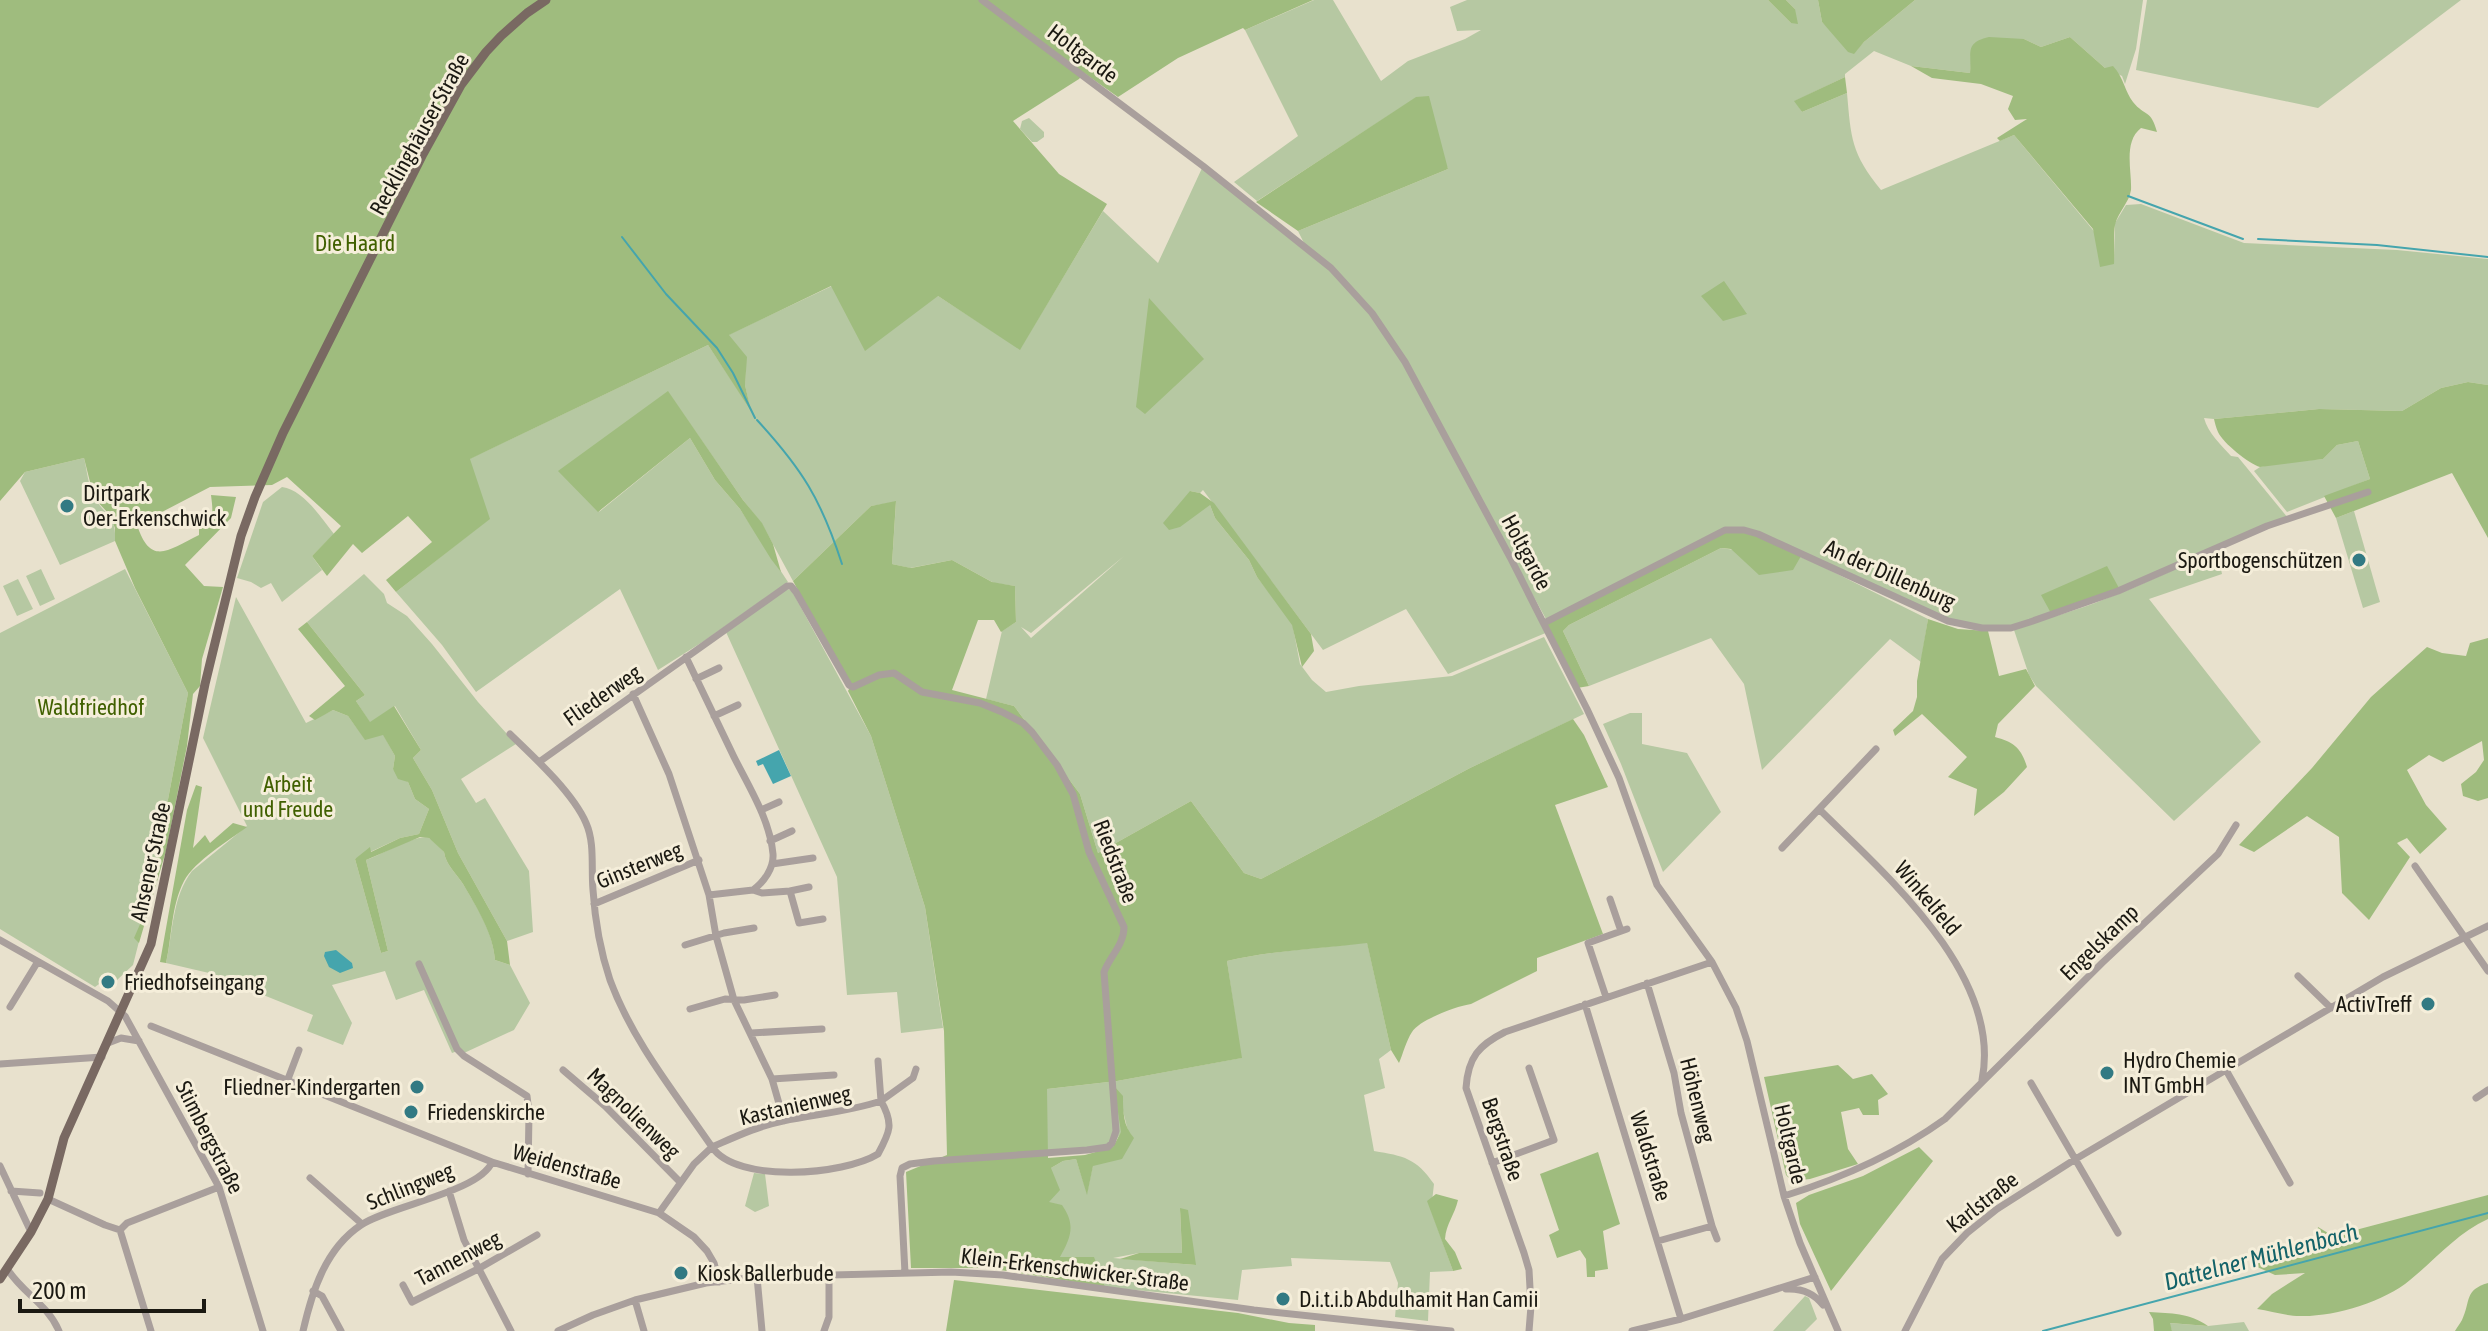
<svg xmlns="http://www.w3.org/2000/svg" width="2488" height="1331" viewBox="0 0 2488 1331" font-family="'Asap Condensed',sans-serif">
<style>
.green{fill:#b6c8a2;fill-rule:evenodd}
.forest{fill:#9fbc7e}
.water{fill:#45a5ad}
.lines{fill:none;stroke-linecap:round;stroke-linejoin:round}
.stream{stroke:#45a5ad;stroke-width:2}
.minor{stroke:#a99f9c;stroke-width:7}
.major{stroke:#796962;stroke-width:9}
.poi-dot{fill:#327a83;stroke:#f5eeda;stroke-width:3}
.labels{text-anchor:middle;stroke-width:6;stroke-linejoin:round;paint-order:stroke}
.street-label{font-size:22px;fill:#1b1912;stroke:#f5eeda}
.park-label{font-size:22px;fill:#406000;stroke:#f5eeda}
.poi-label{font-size:22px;fill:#1b1912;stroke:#f5eeda;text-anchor:start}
.water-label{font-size:24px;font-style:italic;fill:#146369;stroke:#f5eeda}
</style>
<rect width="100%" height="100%" fill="#e8e1cd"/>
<path class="green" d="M1314,0H1333L1381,81L1408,61L1465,39L1481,30L1457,31L1450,7L1467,0H1768L1791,23L1795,9L1786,0H1818L1822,22L1854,53L1864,42L1915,0H2143L2136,49L2125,84L2122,76L2105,68L2070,37L2041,47L2024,39L1971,64L1970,73L1911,66L1874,51L1845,74V77L1795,101L1802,112L1847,93C1851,138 1851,153 1881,190L2014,135L2093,230L2114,263L2115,223L2126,205L2141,204L2244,243L2397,250L2488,259V385L2468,382L2441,388L2402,411L2319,409L2214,419L2204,418C2208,433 2221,445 2231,456L2238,457L2288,518L2038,621C2100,605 2158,577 2217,550L2222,574L2149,599L2261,742L2174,821L2036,686L2029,675L2013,627L1970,628L1734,529L1546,619L1460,463L1548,632L1448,674L1406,609L1323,650L1203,490L1200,493L1190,491L1210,505L1215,518L1249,560L1257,577L1292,622L1300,664L1312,680L1326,692L1359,686L1452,676L1544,637L1584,714L1470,768L1261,879L1244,873L1191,801L1098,853L1080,794L1014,706L986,699L1002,631L1016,622L1015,586L994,583L952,560L910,568L892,564L896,502L871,506L793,581L762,524L743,500L668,392L599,512L690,438L715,480L740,509L788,582L704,641L658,670L620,589L476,692L442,645L396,592L489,519L469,459L708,345L750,408L745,385L746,357L728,335L832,286L938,296L1020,349L1103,211L1158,263L1203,166L1305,245L1298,231L1448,169L1417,97L1257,201L1234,182L1298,136L1245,30ZM1124,556L1031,638L1021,627L1031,633Z
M2147,0H2461L2318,108L2136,70Z
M1029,118L1044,132V137L1037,142H1032L1020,129L1022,121Z
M2358,441L2370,479L2287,512L2254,471L2260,467L2279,463L2323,459L2337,445Z
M84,458C87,470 88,485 94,496C103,515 117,514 115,541L60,565L20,481L25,472Z
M282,487C304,490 321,518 334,534L312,556L322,570L282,602L271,583L261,588L251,582L237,578L263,502Z
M2354,511L2380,602L2363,608L2336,518Z
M1721,548L1797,559L1801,556L1928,619L1921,662L1890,639L1762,770L1744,684L1711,638L1589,686L1563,631L1569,625Z
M41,569L55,599L40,606L26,576Z
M125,569L188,693L148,906L133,965L116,981L111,975L95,987L0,929V633Z
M364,574L384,594L387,603L407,616L432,644L478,702L516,744L461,779L476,803L485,798L529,871L533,932L507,941L458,853L432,790L413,758L421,750L395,706L370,723L356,701L365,695L307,622Z
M18,579L33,609L17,616L3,586Z
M787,589L792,591L871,736L925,907L943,1028L901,1033L897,992L847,995L837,877L726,632Z
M236,597L306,723L333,710L348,716L365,739L383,734L395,756L393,769L408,782L415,799L429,809L419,834L400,838L355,859L381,953L388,951L366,860C379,856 418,833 429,838C434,841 440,848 444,852C446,865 456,873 463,884C477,907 493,932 495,960L510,965L530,1003L514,1030L464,1053L460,1050L452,1053L424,990L396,1000L385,971L332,985L352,1023L343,1045L307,1031L313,1015L209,973L166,963C173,932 172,897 192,871L247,826L203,738Z
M1630,713H1642V744L1687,753L1721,812L1663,872L1621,764L1603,724Z
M1367,942L1391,1050L1379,1059L1385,1088L1364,1095L1374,1151C1404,1156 1416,1158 1434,1184L1431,1210L1453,1271L1430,1272L1428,1321L1395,1317L1398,1283L1390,1262L1291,1258L1292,1266L1242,1270L1238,1300L1105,1287L1059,1258L1048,1202L1051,1168L1063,1161L1076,1159L1087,1193L1093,1165L1128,1131L1123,1111V1096L1121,1133L1113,1144L1047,1152V1089L1117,1081L1241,1058L1227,961C1273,950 1320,949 1367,942ZM1180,1209L1195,1265L1113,1258L1139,1253H1182Z
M754,1173L765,1174L769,1206L755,1212L745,1206Z
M1805,1296L1809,1298L1817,1319L1805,1331H1773Z
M2244,1322L2249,1331H2172L2169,1323L2208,1326Z"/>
<path class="forest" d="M0,0H1313L1245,30L1243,28L1178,58L1118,97L1084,73L1079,79L1013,121L1059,174L1107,204L1020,350L938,296L865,351L831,286L729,335L747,357L745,385L751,411L708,345L470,459L490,519L396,592L386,580L432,542L408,516L362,553L353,544L327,576L312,556L341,526L287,477L272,485L210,487L137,525C151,567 168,550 199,535V529C215,521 213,512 211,495L236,497L231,518L185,565L204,586L223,587L202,659L200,686L193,694L187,746L166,851L139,943L134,938L148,906L188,693L135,588L115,541V528L109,514L94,498L84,458L25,472L0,501Z
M1768,0H1786L1795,9L1798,24L1791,23Z
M1818,0H1915L1864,42L1854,54L1848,52L1822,22Z
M1989,37L2024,39L2041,47L2070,37L2105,68L2113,66C2124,78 2125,92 2133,102C2145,117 2151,109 2157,132L2141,128C2123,142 2132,171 2131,190C2129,203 2118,212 2115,225C2113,237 2115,251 2114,264L2100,267L2093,229L2014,135L2000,141L1997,138L2027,119L2015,120L2008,109L2013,96L1981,84L1932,78L1911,66L1970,73C1972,52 1964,43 1989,37Z
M1845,77L1847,93L1802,112L1794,101Z
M1429,96L1448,169L1298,231L1256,202L1416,97Z
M1724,281L1747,314L1723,321L1701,296Z
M1149,298L1204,359L1145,414L1136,407Z
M2468,382L2488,385V538L2452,473L2336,518L2324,496L2370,479L2358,441L2337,445L2323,459L2260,467C2249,464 2223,443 2218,432C2216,428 2215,423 2214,419L2319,409L2402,411L2441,388Z
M668,391L743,500L762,523L773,544L781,572L771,559L740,509L715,480L690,438L598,512L558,471Z
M1190,491L1200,493L1214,503L1311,634L1314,651L1302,667L1292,625L1257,577L1249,560L1215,518L1210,505L1180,527L1169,530L1163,523Z
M896,501L892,564L911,568L952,560L992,582L1015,586L1016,622L1001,632L994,620H978L952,690L1014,706L1080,794L1098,853L1191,801L1244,873L1261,879L1470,768L1573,719L1584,735L1608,787L1555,805L1603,934L1537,958V971L1471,1004C1457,1006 1419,1020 1412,1032C1406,1041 1403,1054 1399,1063L1391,1050L1367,943C1320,949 1273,950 1227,961L1242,1058L1117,1081L1047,1089L1048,1158L1085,1155L1113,1147L1121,1132L1114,1086L1123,1096C1123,1111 1123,1126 1134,1138L1122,1159L1093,1166L1087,1195L1076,1159L1063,1161L1051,1168L1060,1190L1049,1202L1062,1205C1076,1225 1071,1237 1060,1257H1094L1105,1287L988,1268H911L906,1172L947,1155L944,1031L925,907L871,736L848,691L850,687L793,581L871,506Z
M1725,530H1744L1801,556L1793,570L1759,575L1731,549L1721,548L1569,625L1563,631L1589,686L1577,688L1544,623Z
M2107,566L2120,590L2052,615L2041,595Z
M1928,619L1958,629L1988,631L1999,676L2026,669L2035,686L1998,724L1995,737C2013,742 2021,747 2027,767L2004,792L1974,816L1977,789L1948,777L1967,757L1922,714L1895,736L1893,730L1913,711L1917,697V681Z
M307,622L365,695L356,701L370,722L394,706L421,750L413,758L432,790L458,853L507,941L510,965L495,960C493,933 477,908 463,884C456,873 446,865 444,852L429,838L420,837L366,860L388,951L381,953L355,859L370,847L371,852L400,838L419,834L429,809L415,799L408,782L398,779L393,769L395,756L383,735L365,740L348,716L333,710L315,720L309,716L345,686L298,629Z
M2488,638V798L2478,801L2463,796L2461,784L2476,772L2484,760L2482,741L2443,762L2429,755L2407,770L2426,805L2447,829L2420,854L2407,838L2397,843L2410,857L2369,920L2342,893L2339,837L2307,816L2254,852L2239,845L2312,768L2371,697L2427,647L2442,653L2466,656L2470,643Z
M196,785L202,787L193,848L205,835L210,843L233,823L247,827C228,841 195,861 184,881C171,906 172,937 166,963L160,962L187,810Z
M1838,1065L1853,1079L1872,1074L1888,1094L1878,1100L1879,1115H1863L1859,1108L1841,1112L1848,1149L1858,1164L1810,1179L1792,1181L1786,1175L1764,1077Z
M1919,1147L1933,1161L1831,1291L1800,1224L1796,1203L1809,1195L1863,1176Z
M1598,1152L1620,1224L1603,1231L1608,1269L1595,1271V1277H1587L1586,1259L1580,1250L1557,1258L1549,1235L1559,1230L1540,1174Z
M1436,1194L1458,1200C1455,1214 1446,1224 1445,1239L1455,1252L1462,1269L1453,1271L1427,1201Z
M2488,1195V1219C2457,1233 2436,1259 2410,1280C2384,1302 2334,1317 2300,1316C2286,1316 2271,1311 2257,1309L2272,1294L2305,1273L2275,1275L2255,1266L2252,1259L2316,1241L2318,1227L2333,1236Z
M1180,1208L1188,1210L1196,1265L1120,1259L1139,1253H1182Z
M954,1280L1238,1313L1289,1323L1315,1325V1331H946Z
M2488,1283V1331H2455C2457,1327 2460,1324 2462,1320C2471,1301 2464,1290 2488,1283Z
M2149,1312C2172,1314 2188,1312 2208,1326L2170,1323L2172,1331H2154L2153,1319Z"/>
<path class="water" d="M779,750L791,776L773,784L763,764L758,766L756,761Z
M336,950L352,963L353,968L340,973L329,967L324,956L325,952Z"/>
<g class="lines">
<path class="stream" d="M2128,196L2243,239
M622,237L666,294L717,348L733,373L755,418
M2258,239L2377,245L2488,257
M757,420C802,469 821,499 842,564
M2043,1331L2488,1213"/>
<path class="minor" d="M982,0L1203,166L1331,268L1372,313L1405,362L1510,557L1587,709L1619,778L1657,885L1712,962L1736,1008L1747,1041L1784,1196L1800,1243L1838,1331
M1544,623L1725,530H1744L1758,534L1948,621L1982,628H2011L2030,622L2118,591L2267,526L2368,492
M686,657C702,691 718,724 734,757C749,787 770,820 773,854C774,868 764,882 753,890
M696,679L719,668
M633,694L669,774L709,895L716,936L734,1000L772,1079L784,1121
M714,716L738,705
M510,734C534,757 573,793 586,823C595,843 591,868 593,890C595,921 600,950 610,980C633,1042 675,1093 712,1147L694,1164L659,1213
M539,762L787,586H791L796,592L849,685L853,687L879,675L894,673L922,692L980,703L1002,712L1023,723L1032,732L1057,765L1073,794L1089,852L1124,927C1124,945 1110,956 1104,972L1116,1131L1112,1143L1108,1147L1087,1150L934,1161L910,1164L902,1168L900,1176L905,1273
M761,810L779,802
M1820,810C1886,875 2003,976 1982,1080
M770,841L792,831
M1782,848L1876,749
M772,864L813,858
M2415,866L2488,971
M790,891L809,887
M709,895L753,890L762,893L790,891L799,923L823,919
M1610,899L1621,931
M594,904L699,860
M0,940L108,1001L125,1016L219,1187L263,1331
M685,945L724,933L754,928
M419,964L457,1049L464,1056L527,1096L529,1113L528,1174
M2298,976L2331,1008
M1647,983L1674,1073L1681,1113L1712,1226L1658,1241
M1606,997L1588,943L1627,929
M1585,1004L1681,1319
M10,1007L37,963
M690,1009L725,999L744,1000L775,995
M151,1026L492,1162L659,1213L694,1237L707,1251L714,1263L719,1282
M751,1033L822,1029
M108,1043L121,1038L139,1041
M878,1061L881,1101L913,1078L916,1069
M0,1064L102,1057
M563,1070L605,1106L680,1182
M2226,1070L2290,1183
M288,1079L299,1050
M772,1079L834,1075
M2031,1083L2118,1233
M2476,1098L2488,1090
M881,1101C894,1124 890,1132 878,1154C844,1175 737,1184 712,1147C735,1137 758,1126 783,1121C816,1114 848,1112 881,1101Z
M1492,1163L1554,1140L1529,1068
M0,1166L31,1232
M310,1178L362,1224
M11,1191L40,1193
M449,1191L464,1240L511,1331
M1784,1196C1842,1178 1895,1155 1945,1119L2102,963L2218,854L2236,825
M48,1199L105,1225L120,1230L151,1331
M1712,1226L1717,1239
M120,1230L127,1223L219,1187
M8,1270C23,1293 48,1305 59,1331
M757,1277L762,1331
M403,1285L412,1302L478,1269L537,1235
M1786,1289C1802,1288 1814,1293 1823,1305
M313,1291L322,1296L341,1331
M635,1300L644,1331
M303,1331C312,1292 325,1249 361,1225C389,1206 480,1192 492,1162
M558,1331L593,1315L635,1300L706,1283L757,1277L951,1272L1003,1275L1254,1310L1451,1331
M824,1331L829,1317V1275
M1529,1331L1531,1306L1529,1270L1524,1253L1466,1088C1468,1057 1479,1045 1505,1032L1712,962
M1632,1331L1681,1319L1815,1277
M1905,1331L1942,1259L1967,1233L1997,1209L2074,1160L2383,977L2488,926"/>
<path class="major" d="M0,1279L31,1232L48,1199L64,1138L151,944L205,684L241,536L255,497L283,433L423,154L461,85L486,52L501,36L527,13L546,0"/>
</g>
<g class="poi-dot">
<circle cx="67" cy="506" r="8"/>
<circle cx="2359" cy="560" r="8"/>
<circle cx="108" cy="982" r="8"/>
<circle cx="2428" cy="1004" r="8"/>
<circle cx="2107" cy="1073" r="8"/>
<circle cx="417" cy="1087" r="8"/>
<circle cx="411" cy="1112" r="8"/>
<circle cx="681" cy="1273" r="8"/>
<circle cx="1283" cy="1299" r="8"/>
</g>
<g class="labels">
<g class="street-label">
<text transform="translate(1083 53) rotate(37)" y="8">Holtgarde</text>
<text transform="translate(419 134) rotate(-61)" y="8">Recklinghäuser Straße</text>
<text transform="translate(1527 552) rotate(62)" y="8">Holtgarde</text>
<text transform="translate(1890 574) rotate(24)" y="8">An der Dillenburg</text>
<text transform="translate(602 695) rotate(-35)" y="8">Fliederweg</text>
<text transform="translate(1116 861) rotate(69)" y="8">Riedstraße</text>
<text transform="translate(150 862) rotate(-78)" y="8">Ahsener Straße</text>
<text transform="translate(639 865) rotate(-22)" y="8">Ginsterweg</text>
<text transform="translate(1928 898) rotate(50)" y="8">Winkelfeld</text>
<text transform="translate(2099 942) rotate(-44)" y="8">Engelskamp</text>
<text transform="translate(1698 1100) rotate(76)" y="8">Höhenweg</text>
<text transform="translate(795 1105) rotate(-13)" y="8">Kastanienweg</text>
<text transform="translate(634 1113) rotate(44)" y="8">Magnolienweg</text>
<text transform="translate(210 1137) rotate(63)" y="8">Stimbergstraße</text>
<text transform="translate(1503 1139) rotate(71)" y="8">Bergstraße</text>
<text transform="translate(1791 1144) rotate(77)" y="8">Holtgarde</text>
<text transform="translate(1651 1156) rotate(73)" y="8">Waldstraße</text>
<text transform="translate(567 1166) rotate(16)" y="8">Weidenstraße</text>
<text transform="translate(410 1186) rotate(-22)" y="8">Schlingweg</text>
<text transform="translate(1982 1202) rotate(-38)" y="8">Karlstraße</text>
<text transform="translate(458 1258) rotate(-28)" y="8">Tannenweg</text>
<text transform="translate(1075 1269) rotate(7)" y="8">Klein-Erkenschwicker-Straße</text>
</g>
<g class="park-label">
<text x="355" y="251">Die Haard</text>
<text x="91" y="715">Waldfriedhof</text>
<text x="288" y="792">Arbeit<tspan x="288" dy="25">und Freude</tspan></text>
</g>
<g class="poi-label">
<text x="83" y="501">Dirtpark<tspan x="83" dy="25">Oer-Erkenschwick</tspan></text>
<text x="2343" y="568" text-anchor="end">Sportbogenschützen</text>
<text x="124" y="990">Friedhofseingang</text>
<text x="2412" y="1012" text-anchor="end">ActivTreff</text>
<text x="2123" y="1068">Hydro Chemie<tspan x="2123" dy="25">INT GmbH</tspan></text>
<text x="401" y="1095" text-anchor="end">Fliedner-Kindergarten</text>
<text x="427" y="1120">Friedenskirche</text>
<text x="697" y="1281">Kiosk Ballerbude</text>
<text x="1299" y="1307">D.i.t.i.b Abdulhamit Han Camii</text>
</g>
<g class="water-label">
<text transform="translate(2261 1257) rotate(-15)" y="8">Dattelner Mühlenbach</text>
</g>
</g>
<path d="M20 1299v12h184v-12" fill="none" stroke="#1b1912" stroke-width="4"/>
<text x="32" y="1299" font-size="24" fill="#1b1912" stroke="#f5eeda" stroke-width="6" paint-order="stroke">200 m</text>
</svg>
